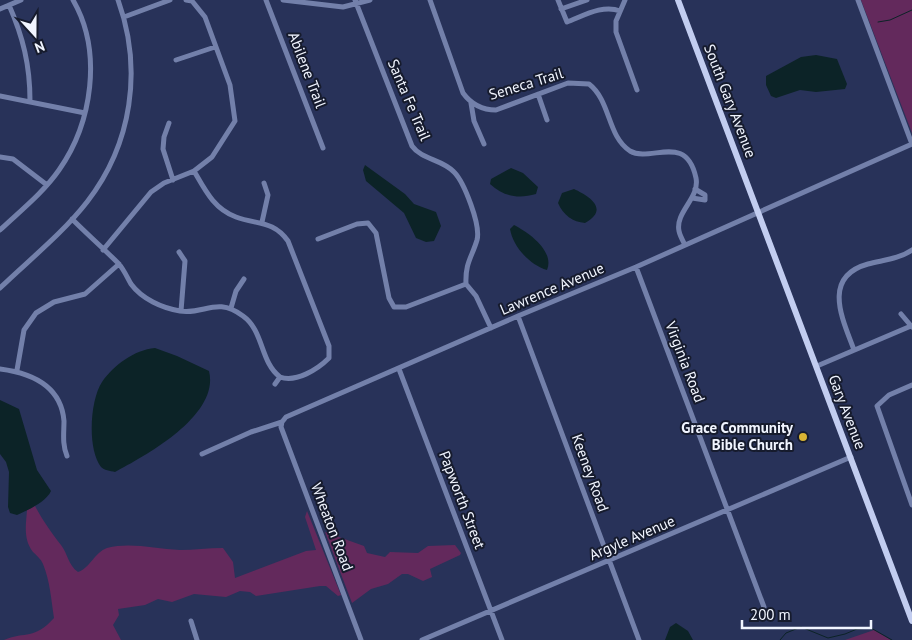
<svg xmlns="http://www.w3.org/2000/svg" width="912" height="640" viewBox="0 0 912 640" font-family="'PT Sans',sans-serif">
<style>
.green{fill:#63295c}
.water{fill:#0c2327}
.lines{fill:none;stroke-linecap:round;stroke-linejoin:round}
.stream{stroke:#0c2327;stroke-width:1}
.minor{stroke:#7380aa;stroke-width:5}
.major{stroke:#c2cdf0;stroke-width:6}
.poi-dot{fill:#d9b434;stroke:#161b2d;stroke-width:2}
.labels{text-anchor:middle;stroke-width:4;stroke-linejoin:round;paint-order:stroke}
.street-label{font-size:15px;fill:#f1f5ff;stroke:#161b2d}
.poi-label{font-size:15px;font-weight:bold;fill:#f1f5ff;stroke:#161b2d;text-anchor:end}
</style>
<rect width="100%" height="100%" fill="#283259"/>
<path class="green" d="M861,0H912V133Z
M35,506C43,521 51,532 61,545C68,554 68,565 78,572C89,569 95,552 107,548C131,542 155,549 180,550C194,550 208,548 223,548L233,562L235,578L306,551L316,550L305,517L307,511L341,595L338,596L326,586H320L256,596L250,592L240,591L226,597L194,594L172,602L158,599L145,605L118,609L119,615L113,625L121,640H4C26,631 34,640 54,618C51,599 50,581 43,564C41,559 37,556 33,552C23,539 26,525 27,510Z
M325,532L364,546L367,553L385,557L390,552L418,553L428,546L455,545L461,553L460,555L430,569L432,577L423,581L408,574H402L388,584L371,589L352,603Z
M874,630L891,640H845Z"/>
<path class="water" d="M816,55L837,59L847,84L845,89L816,92L800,90L776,98L771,96L766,85V76L801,57Z
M365,165L405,194L414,204L436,212L441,226L434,241L426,242L416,238L404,213L366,181L363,170Z
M511,168L523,173L538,187L536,194C519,199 504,197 490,184L491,179Z
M574,189C589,196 610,209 585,223C573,222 563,215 558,203L562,193Z
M514,225C528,232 555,251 547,270C530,265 513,247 510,229Z
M155,348L177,356L209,371C220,415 147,455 115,472C110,471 104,470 101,467C87,449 90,400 102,382C114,365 134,350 155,348Z
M0,400L19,409L37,470L51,491C46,502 28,510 17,515L10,513L8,507L9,472L6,462L0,454Z
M676,623L688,631L693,640H665L670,627Z"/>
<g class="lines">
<path class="stream" d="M878,22L890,20L912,10
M780,640L786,633L801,627L828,638L845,634L857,629L871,628L892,640"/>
<path class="minor" d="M266,0L323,148
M283,0L343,7L370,0
M355,0L412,146C422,160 442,159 454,172C464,182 481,225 477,240C472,257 465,263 466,284L476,296L491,328
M430,0L463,93C471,104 482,110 496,110L568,83L589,84C611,101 607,136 630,151C651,163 686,132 696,178C700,198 675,212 679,231C680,236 683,241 685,245
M558,0L567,22C583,16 603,4 620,11
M625,0L616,21V32L637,90
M858,0L912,144
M9,5C23,37 30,65 30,101
M0,9L21,0
M561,9L587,0
M124,17L170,0
M176,60L215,47
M538,94L547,120
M0,96L85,113
M471,103L474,121L484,144
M169,123L164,137L163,149L173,180
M0,157L13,159L47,185
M692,198L705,200V195L695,189
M72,219C87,234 104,249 119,264C124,270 127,277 131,284C142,299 162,308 180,311C205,315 216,296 243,316C264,331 260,362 280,377C296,383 318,369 329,358V346L288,241C273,220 257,225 236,217C214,209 205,190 194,171
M262,222L268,195L264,183
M0,230C20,211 43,193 59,170C92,123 103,52 73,0
M318,239L357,224L368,223L376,233L389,298L394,307H406L466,284
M103,250L151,192L164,183L194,171L212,157L235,121L230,85L205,17L192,1L186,0
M179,252L185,261L181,311
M636,267L764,607
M0,288C29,260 62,234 87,202C132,144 143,69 118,0
M231,308L236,291L244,279
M901,314L912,327
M518,316L639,640
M854,350C843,320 821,277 868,264C883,260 899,259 912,250
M817,366L911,326
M0,369C31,373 61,385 64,421C64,433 62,444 67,456
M399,369L502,640
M17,370L24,330L36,313L54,302L85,294L119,264
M275,384L280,377
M912,385L889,395L877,406L912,505
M282,422L281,427L361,640
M202,454L251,432L282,422L286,417L518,316L636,267L912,144
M191,621L197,640
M422,640L851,457"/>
<path class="major" d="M678,0L912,621"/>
</g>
<circle class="poi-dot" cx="803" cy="437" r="5"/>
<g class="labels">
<g class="street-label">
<text transform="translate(307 70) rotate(69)" y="5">Abilene Trail</text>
<text transform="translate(526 84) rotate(-17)" y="5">Seneca Trail</text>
<text transform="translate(409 100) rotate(67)" y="5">Santa Fe Trail</text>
<text transform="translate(730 101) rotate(69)" y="5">South Gary Avenue</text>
<text transform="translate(552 289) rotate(-23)" y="5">Lawrence Avenue</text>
<text transform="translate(685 362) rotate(69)" y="5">Virginia Road</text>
<text transform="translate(847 412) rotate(69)" y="5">Gary Avenue</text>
<text transform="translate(590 473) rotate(70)" y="5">Keeney Road</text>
<text transform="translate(462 500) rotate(69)" y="5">Papworth Street</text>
<text transform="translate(332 527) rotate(69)" y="5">Wheaton Road</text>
<text transform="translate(632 538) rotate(-23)" y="5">Argyle Avenue</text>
</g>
<g class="poi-label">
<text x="793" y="433">Grace Community<tspan x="793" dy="17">Bible Church</tspan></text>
</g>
</g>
<g transform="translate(35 35) rotate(159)" stroke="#161b2d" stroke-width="4" paint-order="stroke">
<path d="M0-4L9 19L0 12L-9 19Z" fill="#f1f5ff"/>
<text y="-8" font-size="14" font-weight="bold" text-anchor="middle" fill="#f1f5ff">N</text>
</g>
<path d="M742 620v8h129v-8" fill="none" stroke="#f1f5ff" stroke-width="2.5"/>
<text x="750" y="620" font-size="15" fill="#f1f5ff" stroke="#161b2d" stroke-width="4" paint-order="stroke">200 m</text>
</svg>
